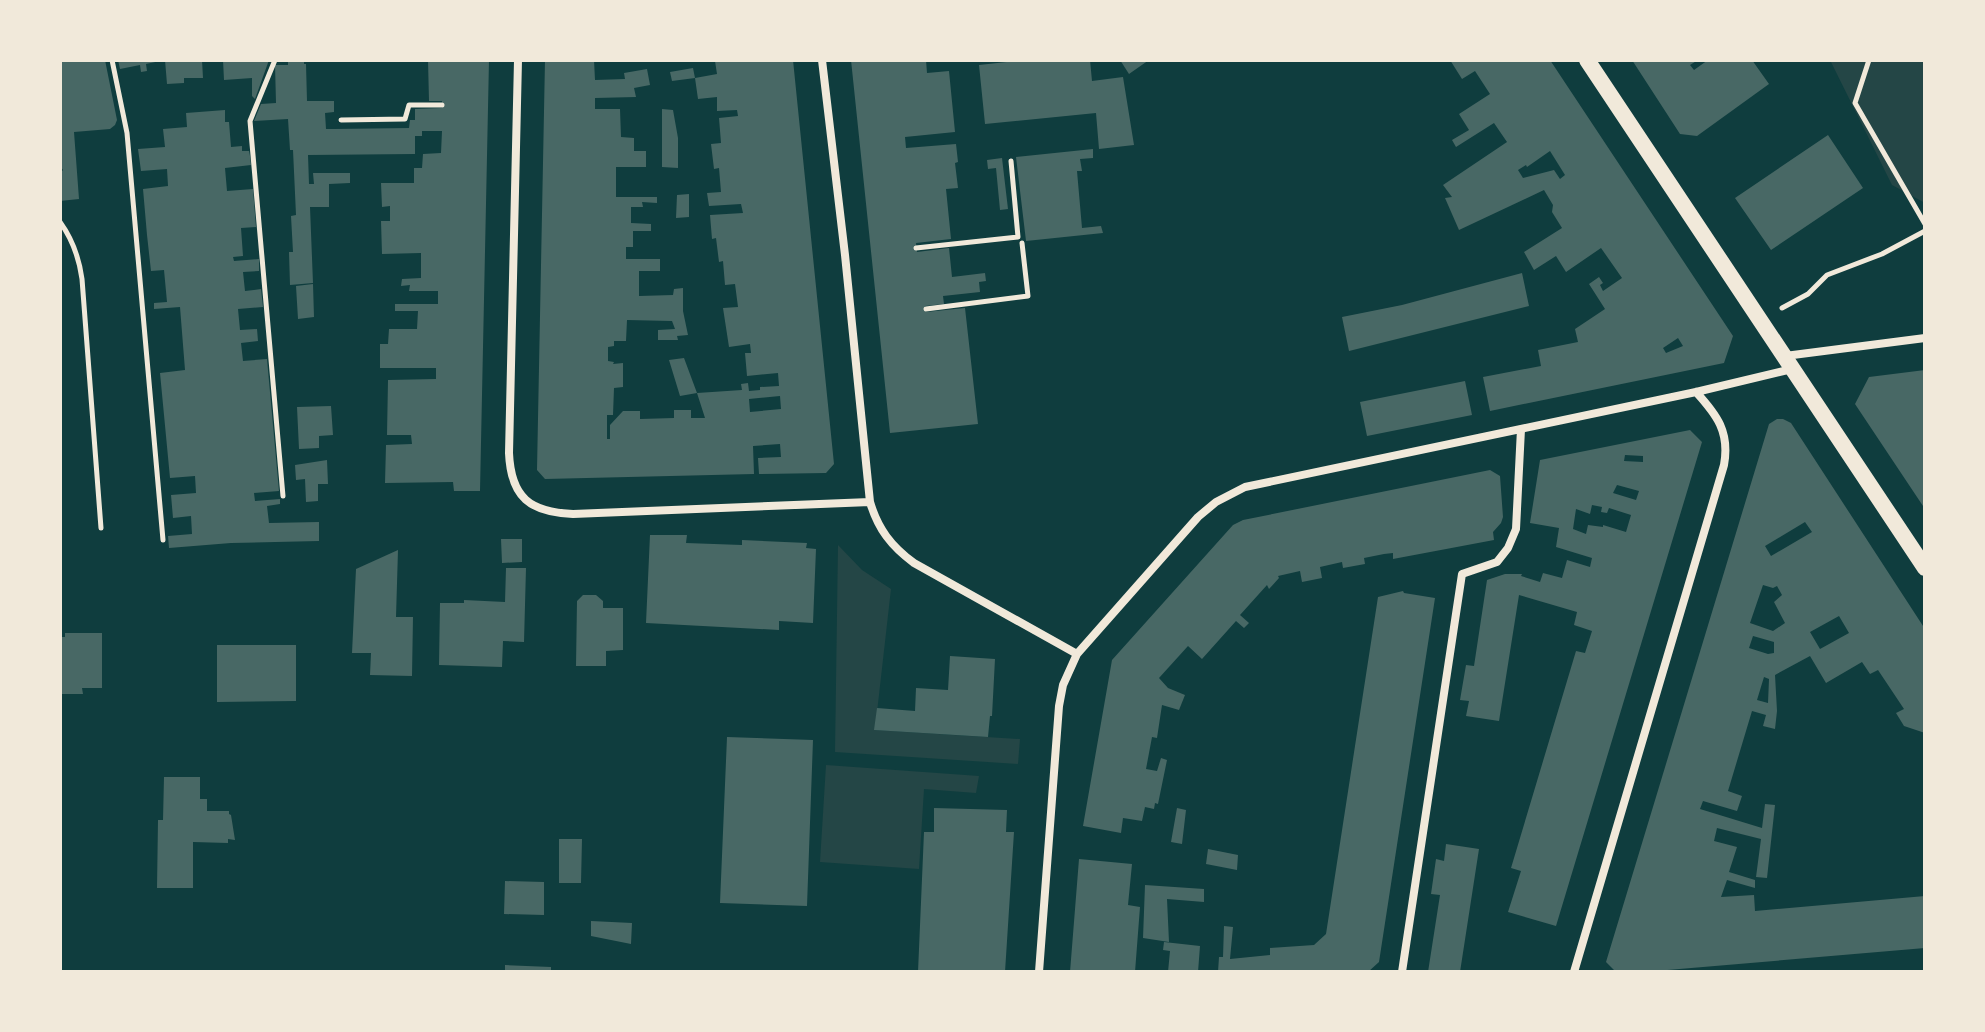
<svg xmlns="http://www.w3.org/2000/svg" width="1985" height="1032" viewBox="0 0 1985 1032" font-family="'Source Sans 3',sans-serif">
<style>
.green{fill:#244646}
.building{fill:#486865;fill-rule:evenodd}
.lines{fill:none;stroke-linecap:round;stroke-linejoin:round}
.path{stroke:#f1e9da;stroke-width:5}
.minor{stroke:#f1e9da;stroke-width:8}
.secondary{stroke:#f1e9da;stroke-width:16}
</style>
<rect width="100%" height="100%" fill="#0f3d3e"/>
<path class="green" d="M1830,60H1925V203L1892,185Z
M838,545L862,570L891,589L875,730L1020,739L1018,764L835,752Z
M826,765L979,776L976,793L924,789L919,869L820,862Z"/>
<path class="building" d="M60,60H105L117,120L115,125L110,129L74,132L79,199L60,201V173L63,170L60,166Z
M118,60H160V61L146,64L147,71L141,72L140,65L120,69Z
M165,60H202L203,78H184V83L167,84Z
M223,60H269L255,99L252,96V78L224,80Z
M288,60H304V64H306L307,101H334V112L325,113L326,129H334L409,128L410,120H415V109L442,108V101H429L428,60H489L480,491H454L453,482L385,483L386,445L412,444L411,435H387L388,380L436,379V368H380V344H388L389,329H417L418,311H395V304H438V291H409L410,285L401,286L402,279L421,278V253L382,254L381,221H390V206L382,207L381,183H414V168H422L423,154L441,153L442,131H422V136H415V154L308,155L309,184H314L313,173H350V183L329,184V207H310L313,283L290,285L289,252H293L291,216L296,215L293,150H290L288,119L254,121L261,104L276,103L275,65H288Z
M545,60H594L595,80L625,79L624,73L647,69L650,85L634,88L636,97L595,98V109H620L621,137L634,138V151H646V167H616V197H657V203L642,202L643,207H631V223L651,224V231H633V247H626V259H660V271H639V296L673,295L674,289L683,288V311L688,335L677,336L678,340H658V330L675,329L672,321L627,320L626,341H614V346L608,347V361L614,362L613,364L623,363V387L614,388L613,415H607V439H610V425L623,411H640V419L674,418V410H691V418H705L697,393L742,390L741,384L748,383L749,391L760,390V387L779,386L778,373L747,376L745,353H751L750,344L729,347L723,308L738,307L735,284L725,285L723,261L719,262L716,238L712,239L710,215L743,213L741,204L709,206L707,193L721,192L719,168L714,169L711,144L721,143L719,118L738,116L737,110L717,111V97L698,99L695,78L717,74L715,61L793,60L834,464L826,473L759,474L758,458L781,457L780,444L753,446L754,474L545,479L537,470ZM780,396L781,409L750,412L749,399Z
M851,60H926L927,73L949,71L955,132L905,137L906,148L956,144L958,162L955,163L958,188L946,189L951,239L916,243L917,252L949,248L952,277L985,273L986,281L979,282L980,292L943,296L944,304L925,306L926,312L965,308L978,424L890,433Z
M1026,60H1090L1092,81L1123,77L1134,145L1099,149L1096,113L985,124L979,65Z
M1120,60H1149L1129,74Z
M1450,60H1550L1733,336L1724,363L1490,411L1483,377L1541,366L1538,350L1578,342L1575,329L1605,309L1589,284L1599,277L1603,283L1600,285L1603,291L1622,278L1601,248L1566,272L1556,256L1534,270L1524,252L1562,228L1552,212L1553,205L1544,190L1459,230L1445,198L1452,197L1443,185L1507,142L1494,123L1456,147L1452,140L1469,130L1459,114L1490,94L1475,71L1462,79ZM1550,151L1565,175L1560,179L1554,170L1523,178L1518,170L1526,165L1527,167ZM1678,338L1683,346L1666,353L1663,348Z
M1632,60H1698L1690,65L1694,70L1708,60H1752L1769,84L1697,136L1680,134Z
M693,68L695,78L672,81L670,72Z
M662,109L673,110L678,138V168L662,167Z
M225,110V122H229L231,147L242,146V151H249L250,156L251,165L225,168L227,191L253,189L256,227L241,228L243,256L233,257L234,261L259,259V271L243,272L245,291L261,289L263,307L238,309L240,330L257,329L258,341L241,343L243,361L267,359L279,491L254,493L255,501L280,499V504L267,506L269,523L319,522V541L231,543L169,548L168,536L192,534L191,516L173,518L171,495L196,493L195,476L170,478L160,373L185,370L180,307L154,309V303L167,302L164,270L151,271L147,235L143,189L168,186L167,169L141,171L138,149L165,147L163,129L187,127L186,113Z
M1828,135L1863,188L1771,250L1735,198Z
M1093,149V158L1080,159L1082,171H1077L1082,228L1101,226L1103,233L1026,241L1016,157Z
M1002,158L1008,209L1000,210L996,168L988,169L987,160Z
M689,194V217L676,218L677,195Z
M1522,273L1529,306L1349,351L1342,317L1402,305Z
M313,284L314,317L298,319L296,286Z
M684,358L697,393L680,396L669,360Z
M1925,370V509L1855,404L1869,377Z
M1465,381L1472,415L1367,436L1360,402Z
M331,406L333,435L319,436V448L299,449L297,407Z
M1777,419H1783L1791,423L1925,629V733L1904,726L1896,713L1904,709L1878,670L1870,674L1862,662L1826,683L1810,656L1775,675L1777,711L1775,729L1763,726L1766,715L1752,711L1728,791L1742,796L1737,811L1703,801L1700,809L1762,828L1765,804L1775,805L1767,878L1756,877L1761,839L1717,828L1714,841L1737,847L1729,872L1755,880V888L1727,880L1721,897L1754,895L1755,911L1925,896V948L1644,972H1616L1606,962L1769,424ZM1805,522L1812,532L1771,556L1765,546ZM1763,585L1773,588L1777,586L1782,595L1774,602L1785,623L1773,631L1750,623ZM1839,616L1849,633L1820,649L1810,632ZM1753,636L1774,642V653L1768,654L1749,648ZM1764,677L1769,679L1768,703L1757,700Z
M1690,430L1702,442L1556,926L1508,912L1521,871L1511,868L1576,651L1585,653L1592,631L1574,625L1577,612L1519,595L1499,721L1466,716L1469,701L1460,700L1466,665L1474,666L1487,580L1505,574H1522L1521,576L1540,582L1543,573L1562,578L1567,560L1590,567L1592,558L1556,547L1559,528L1530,523L1540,460ZM1625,455L1643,456V462L1624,461ZM1617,485L1639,491L1636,500L1613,493ZM1592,505L1602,507L1601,512L1607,513L1609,508L1631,515L1626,532L1603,525V527L1588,525L1586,534L1573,529L1576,509L1590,514Z
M327,460L328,484H318V501L306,502L305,479L296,480L295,465Z
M1490,470L1500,476L1503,517L1501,523L1493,532L1494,540L1393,559V553L1384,554L1364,558L1365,564L1343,568L1342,562L1320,567L1322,578L1302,582L1300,571L1278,576L1279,578L1269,589L1267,585L1240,615L1249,623L1244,628L1236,621L1202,659L1188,646L1159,678L1168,688L1185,695L1179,710L1162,705L1157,738L1152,737L1146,769L1157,771L1161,758L1167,760L1158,804L1155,803L1154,809L1145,807L1142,821L1123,818L1121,833L1083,826L1112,660L1233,525L1243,520Z
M650,535H687L686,543L742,545V540L807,543L806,548L816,549L813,623L779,621V630L646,623Z
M501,539H522V562L502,563Z
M398,550L396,617H413L412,676L370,675L371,653H352L356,569Z
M506,568H526L524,642L503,641L502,667L439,665L440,603H464V600L505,602Z
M1403,591L1404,593L1435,598L1379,962L1368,972H1218L1219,957H1223L1224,926L1233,927L1230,959L1270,955V948L1314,945L1326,934L1378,597Z
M583,595H596L603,601V608H623V650L606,651V666H576L577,601Z
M65,633H102V688H82L83,694H60V637H65Z
M217,645H296V701L217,702Z
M950,656L995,659L992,716H990L988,737L874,730L877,708L915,711L916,688L948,690Z
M727,737L813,740L807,906L720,903Z
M164,777H200V799H207V811H229V814L231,815L235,840L228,839V843L193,842V888H157L158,820H163Z
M934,808L1007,810L1006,832H1014L1005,972H918L924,832H934Z
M1177,808L1186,810L1182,844L1171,842Z
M559,839H582L581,883H559Z
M1446,844L1479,849L1460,972H1428L1440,895L1431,894L1436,859L1444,861Z
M1208,849L1238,855L1237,870L1206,864Z
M1079,859L1132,864L1128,905L1140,907L1135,972H1070Z
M505,881L544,882V915L504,914Z
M1145,885L1204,889V902L1167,899L1169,942L1143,938Z
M591,921L632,923L631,944L591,936Z
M1164,942L1200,946L1198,972H1168L1170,951L1163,950Z
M505,965L551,967V972H505Z"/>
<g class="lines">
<path class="path" d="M112,60L127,133L163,540
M275,60L250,121L283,496
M1869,60L1855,103L1925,224
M341,120L405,119L409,105H442
M60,222C73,240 79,257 82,279L101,528
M916,248L1018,237L1011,161
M1782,308L1808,294L1827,275L1882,254L1925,231
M926,309L1028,296L1022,243"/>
<path class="minor" d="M518,60L509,453C511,498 530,512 573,514L870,502
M822,60L845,255L870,502C878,529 891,546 914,563L1077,654
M1785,356L1925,338
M1039,972L1059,706L1063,685L1077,654L1198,517L1216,502L1245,487L1696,392L1792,369
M1402,972L1462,574L1497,562L1508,548L1516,529L1521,429
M1574,972L1724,465C1730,432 1717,415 1696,392"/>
<path class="secondary" d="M1587,60L1925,568"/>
</g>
<rect width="1985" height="1032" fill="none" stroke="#f1e9da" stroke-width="124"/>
</svg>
